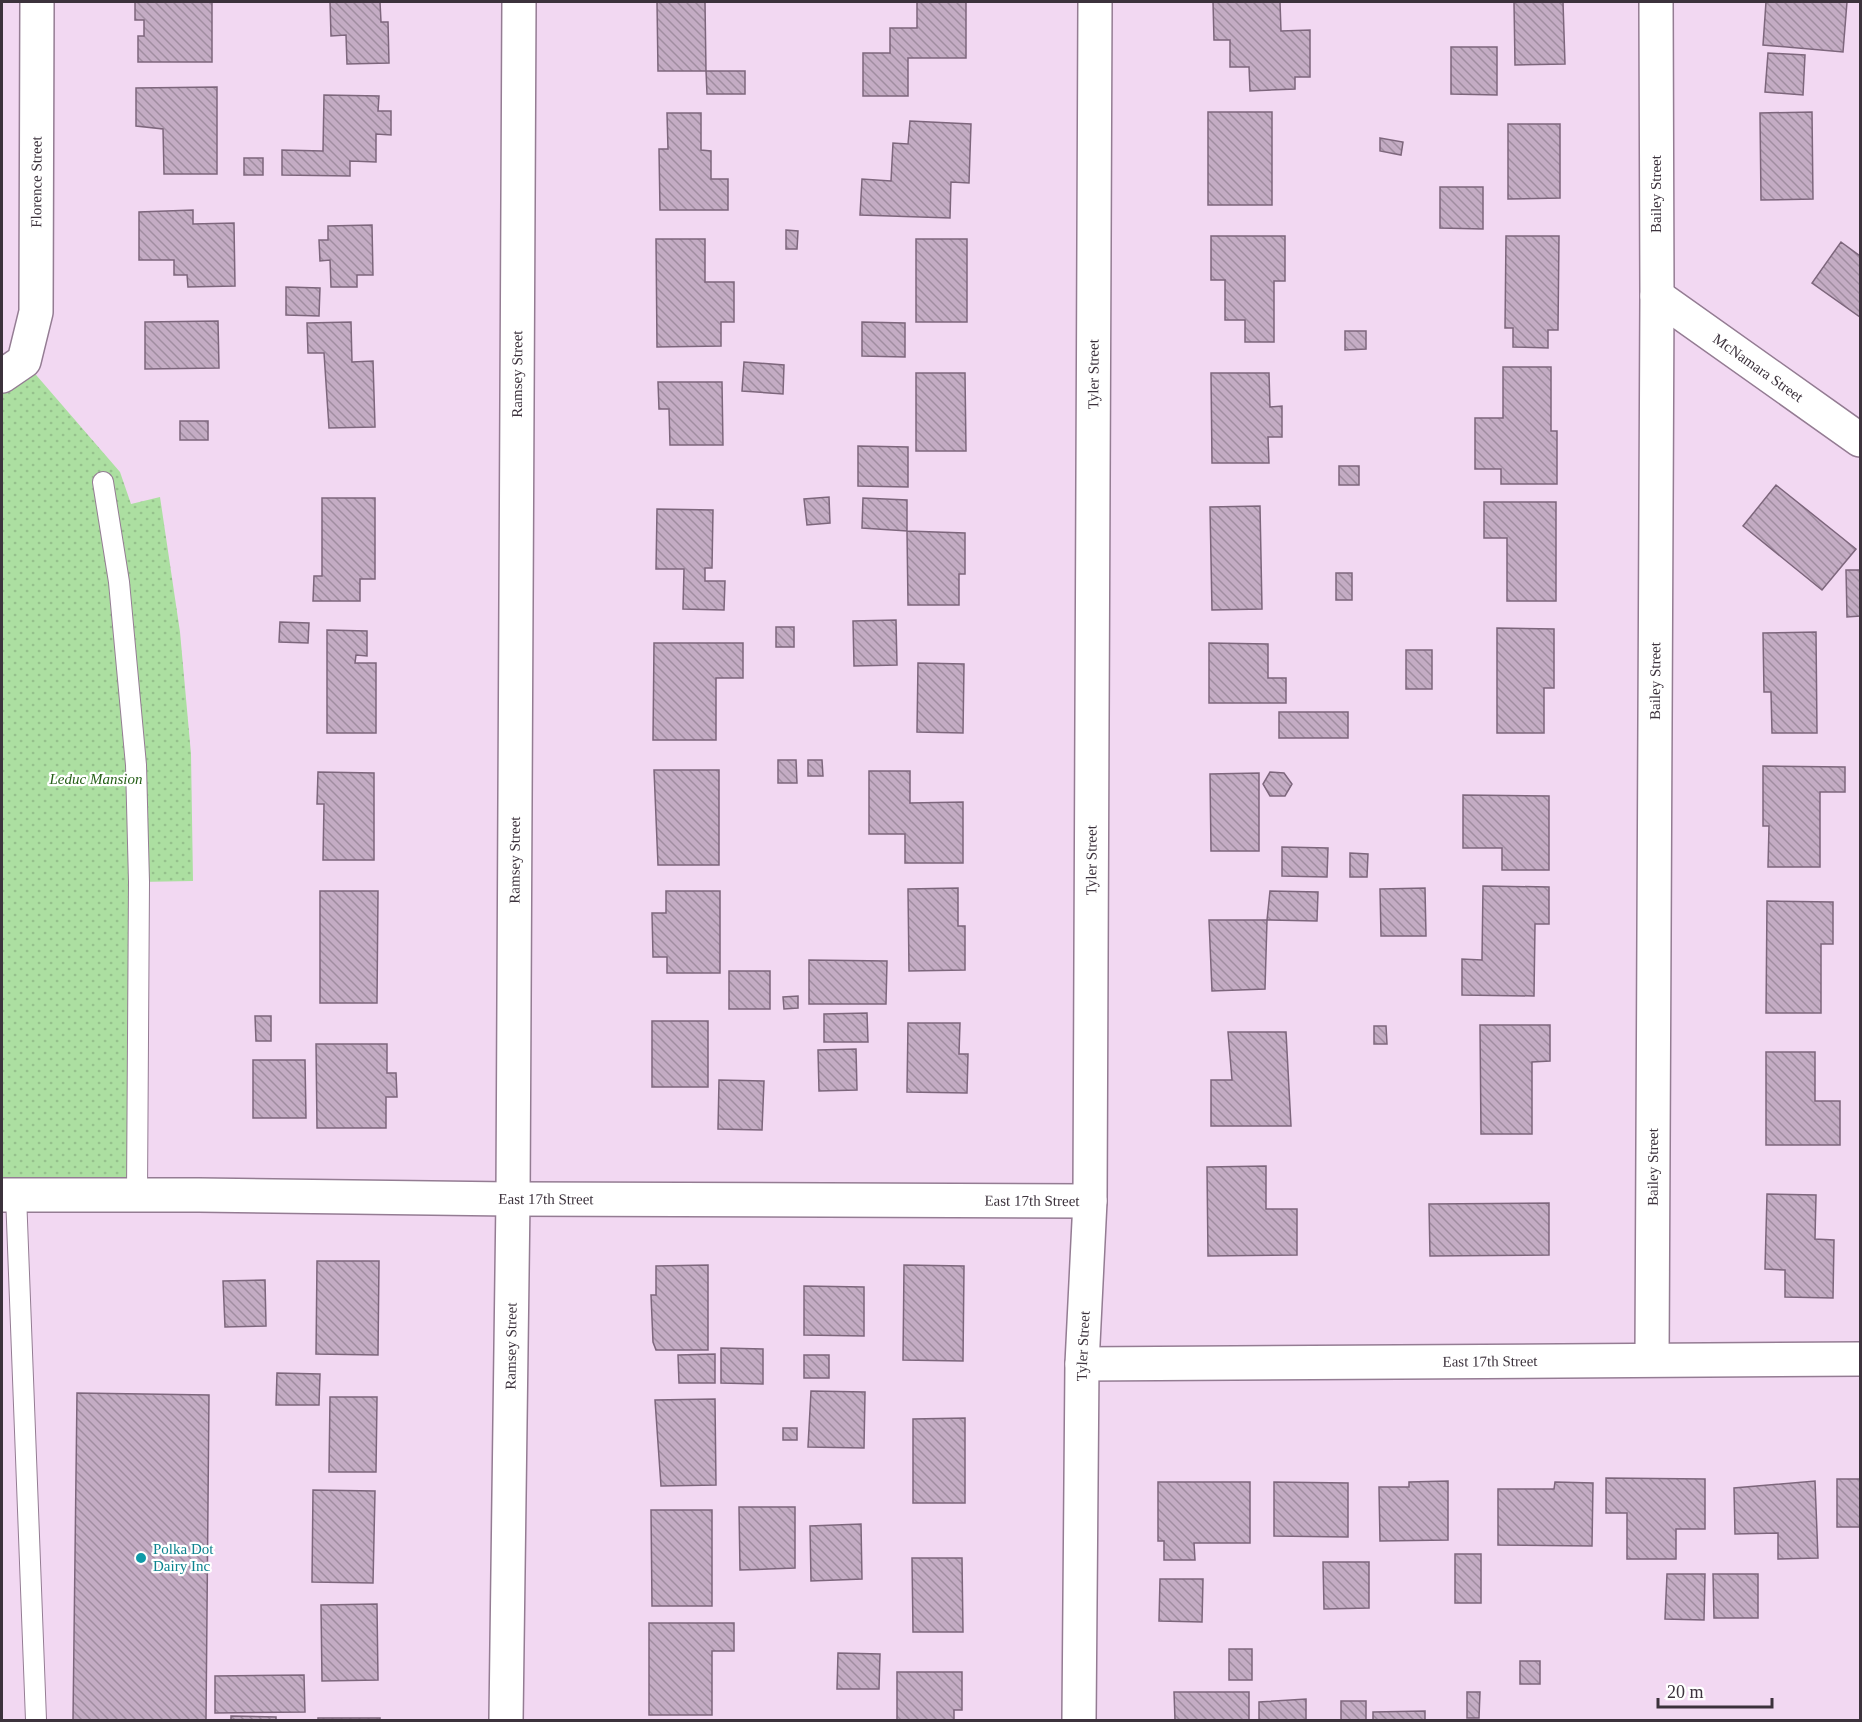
<svg xmlns="http://www.w3.org/2000/svg" width="1862" height="1722" viewBox="0 0 1862 1722" font-family="Georgia,serif">
<style>
.park{fill:url(#park-dots)}
.building{fill:url(#building-back-hatch);stroke:#7d667c;stroke-width:1.5}
.lines{fill:none;stroke-linecap:round;stroke-linejoin:round}
.lane-casing{stroke:#947c93;stroke-width:22}
.street-casing{stroke:#947c93;stroke-width:36}
.lane{stroke:#fff;stroke-width:20}
.street{stroke:#fff;stroke-width:33}
.culture-dot{fill:#0f9aa8;stroke:#fff;stroke-width:2}
.labels{text-anchor:middle;stroke-width:4.5;stroke-linejoin:round;paint-order:stroke}
.street-label{font-size:15px;fill:#3c323c;stroke:#fff}
.park-label{font-size:15px;font-style:italic;fill:#255f17;stroke:#fff}
.culture-label{font-size:15px;fill:#0d838f;stroke:#fff;text-anchor:start}
</style>
<defs>
<pattern id="park-dots" width="8" height="8" patternUnits="userSpaceOnUse" patternTransform="scale(1.5)"><rect width="8" height="8" fill="#acdfa1"/><path d="M2 2h.1M6 6h.1" fill="none" stroke="#95c08c" stroke-width="1.8" stroke-linecap="round"/></pattern>
<pattern id="building-back-hatch" width="6" height="6" patternUnits="userSpaceOnUse" patternTransform="scale(1.5)"><rect width="6" height="6" fill="#c4acc4"/><path d="M-1 5l2 2M0 0l6 6M5-1l2 2" fill="none" stroke="#a08da0"/></pattern>
</defs>
<rect width="100%" height="100%" fill="#f2d8f2"/>
<path class="park" d="M24,361L120,472L131,504L160,497L180,632L191,754L193,881L139,882L137,1195H2V376Z"/>
<path class="building" d="M135,2H212V62H138V36H144V20H135Z
M330,2H380L381,22H388L389,63L347,64L346,35L331,36Z
M657,2H705L706,71H658Z
M917,2H966V58H908V96H863V53H890V28H917Z
M1213,2H1280L1281,31L1310,30V77H1295V89L1250,91L1249,67H1230V40H1214Z
M1514,2H1563L1565,64L1515,65Z
M1766,2H1847L1843,52L1763,45Z
M1451,47H1497V95L1451,94Z
M1768,53L1805,55L1803,95L1765,92Z
M706,71H745V94H707Z
M217,87V174H164L163,129L136,126V88Z
M324,95L379,96L378,111H391V135L376,134V162L350,161V176L282,175V150L323,151Z
M1208,112H1272V205H1208Z
M1812,112L1813,199L1761,200L1760,113Z
M667,113H701V150L711,151V179H728V210H660L659,149H668Z
M910,121L971,124L969,183L951,182L950,218L860,215L862,179L891,181L893,143L908,144Z
M1508,124H1560V198L1508,199Z
M1380,138L1403,142L1401,155L1380,151Z
M244,158H263V175H244Z
M1440,187H1483V229L1440,228Z
M193,210V224L234,223L235,286L188,287L187,275H174V260H139V212Z
M372,225L373,275H357V287H331L330,260L320,261L319,240H328V226Z
M786,230L798,231L797,249H786Z
M1211,236H1285V281H1274V342H1245V320H1225V280H1211Z
M1506,236H1559L1558,330H1548V348L1513,347V328H1505Z
M656,239H705V282H734V322H721V346L657,347Z
M916,239H967V322H916Z
M1841,242L1860,256V317L1812,283Z
M286,287L320,288L319,316L286,315Z
M218,321L219,368L145,369V322Z
M351,322L352,362L373,361L375,427L329,428L324,353H308L307,323Z
M862,322L905,323V357L862,356Z
M1345,331H1366V349L1345,350Z
M744,362L784,365L783,394L742,391Z
M1503,367H1551V431H1557V484H1501V469H1475V418H1503Z
M916,373H965L966,451H916Z
M1211,373H1269L1270,407L1282,406V437H1268L1269,463H1212Z
M658,382H722L723,445H670L669,409H659Z
M180,421H208V440H180Z
M858,446L908,447V487L858,486Z
M1339,466H1359V485H1339Z
M1776,485L1856,549L1822,590L1743,526Z
M829,497L830,523L807,525L804,499Z
M322,498H375V579H360V601H313L314,576H322Z
M863,498L907,500V531L862,528Z
M1484,502H1556V601H1507V538H1484Z
M1260,506L1262,609L1212,610L1210,507Z
M657,509L713,510L712,568H705V581H725L724,610L683,609L684,569H656Z
M907,531L965,533V574H959V605H908Z
M1846,570H1860V616L1847,617Z
M1336,573H1352V600H1336Z
M896,620L897,665L854,666L853,621Z
M280,622L309,623L308,643L279,642Z
M776,627H794V647H776Z
M1497,628L1554,629V688H1544V733H1497Z
M327,630L367,631V656L356,655L355,663H376V733H327Z
M1816,632L1817,733H1772L1771,692H1764L1763,633Z
M654,643H743V678H716V740H653Z
M1209,643L1268,644V678H1286V703H1209Z
M1406,650H1432V689H1406Z
M918,663L964,664L963,733L917,732Z
M1279,712H1348V738H1279Z
M778,760H796L797,783H778Z
M808,760H822L823,776H808Z
M1763,766L1845,767V792H1820V867H1768L1769,826H1763Z
M654,770H719V865H658Z
M869,771H910V803L963,802V863H905V834H869Z
M318,772L374,773V860H323L324,804H317Z
M1270,772L1284,773L1292,784L1285,796H1270L1263,784Z
M1259,773V851H1211L1210,774Z
M1463,795L1549,796V870H1502V848H1463Z
M1282,847L1328,848L1327,877L1282,876Z
M1350,853L1368,854L1367,877H1350Z
M1483,886L1549,887V924H1535L1534,996L1462,995V959L1482,960Z
M958,888V926H965V970L909,971L908,889Z
M1425,888L1426,936H1381L1380,889Z
M320,891H378L377,1003H320Z
M666,891H720V973H667V957H653L652,913H666Z
M1270,891L1318,892L1317,921L1267,920Z
M1767,901L1833,902V944H1821V1013H1766Z
M1209,920H1267L1265,989L1212,991Z
M809,960L887,961L886,1004H809Z
M729,971H770V1009H729Z
M798,996V1008L784,1009L783,997Z
M867,1013L868,1042H824V1014Z
M255,1016H271V1041H256Z
M652,1021H708V1087H652Z
M908,1023H960L959,1054H968L967,1093L907,1092Z
M1480,1025H1550V1061L1532,1062V1134H1481Z
M1374,1026H1386L1387,1044H1374Z
M1228,1032H1286L1291,1126H1211V1080H1232Z
M316,1044H387V1073H396L397,1097H386V1128H317Z
M856,1049L857,1090L819,1091L818,1050Z
M1766,1052H1815V1101H1840V1145H1766Z
M253,1060H305L306,1118H253Z
M719,1080L764,1081L762,1130L718,1129Z
M1266,1166V1209H1297V1255L1208,1256L1207,1167Z
M1767,1194L1816,1195L1815,1239L1834,1240L1833,1298L1785,1297V1270L1765,1269Z
M1549,1203V1255L1430,1256L1429,1204Z
M317,1261H379L378,1355L316,1354Z
M708,1265V1350H656L653,1342L651,1295H656V1266Z
M904,1265L964,1266L963,1361L903,1360Z
M265,1280L266,1326L225,1327L223,1281Z
M804,1286L864,1287V1336L804,1335Z
M721,1348L763,1349V1384L721,1383Z
M715,1354V1383H679L678,1355Z
M804,1355H829V1378H804Z
M277,1373L320,1374L319,1405H276Z
M811,1391L865,1392L864,1448L808,1447Z
M77,1393L209,1395L206,1720H73Z
M330,1397H377L376,1472H329Z
M715,1399L716,1485L661,1486L655,1400Z
M965,1418V1503H913V1419Z
M783,1428H797V1440H783Z
M1606,1478L1705,1479V1529H1676V1559H1627V1513H1606Z
M1837,1479H1860V1527H1837Z
M1448,1481V1540L1380,1541L1379,1487H1409V1482Z
M1815,1481L1818,1558L1778,1559V1533L1735,1534L1734,1488Z
M1158,1482H1250V1543H1194L1195,1560H1164V1541H1158Z
M1274,1482L1348,1483V1537L1274,1536Z
M1555,1482L1593,1483L1592,1546L1498,1545V1489H1554Z
M313,1490L375,1491L373,1583L312,1582Z
M739,1507H795V1568L740,1570Z
M651,1510H712V1606H652Z
M861,1524L862,1579L811,1581L810,1526Z
M1455,1554H1481V1603H1455Z
M912,1558H962L963,1632H913Z
M1323,1562H1369V1608L1324,1609Z
M1667,1574H1705L1704,1620L1665,1619Z
M1713,1574H1758V1618H1714Z
M1160,1579H1203L1202,1622L1159,1621Z
M377,1604L378,1680L322,1681L321,1605Z
M649,1623H734V1651H712V1715H649Z
M1229,1649H1252V1680H1229Z
M838,1653L880,1654L879,1689H837Z
M1520,1661H1540V1684H1520Z
M897,1672H962V1710H954V1720H897Z
M304,1675L305,1712L215,1713V1676Z
M1174,1692H1249V1720H1175Z
M1467,1692H1480L1479,1718H1467Z
M1306,1699V1720H1259V1702Z
M1341,1701H1366V1720H1341Z
M1425,1711V1720H1373V1712Z
M231,1716L276,1717V1720H231Z
M318,1718H380V1720H318Z"/>
<g class="lines">
<g class="lane-casing">
<path id="lane" d="M103,482L119,582L136,765L139,882L137,1195
M16,1195L36,1720"/>
</g>
<g class="street-casing">
<g id="street">
<path id="s1" d="M1657,296L1860,440"/>
<path id="s2" d="M2,376L24,361L36,312L37,2"/>
<path id="s3" d="M2,1195H199L513,1199L1090,1201"/>
<path id="s4" d="M1652,1359L1657,296L1656,2"/>
<path id="s5" d="M1082,1364L1860,1359"/>
<path id="s6" d="M506,1720L513,1199L519,2"/>
<path id="s7" d="M1079,1720L1082,1364L1090,1201L1095,2"/>
</g>
</g>
<use href="#lane" class="lane"/>
<use href="#street" class="street"/>
</g>
<circle class="culture-dot" cx="141" cy="1558" r="6"/>
<g class="labels">
<g class="street-label">
<text dy="5" stroke="none"><textPath href="#s2" startOffset="207">Florence Street</textPath></text>
<text transform="translate(1656 194) rotate(-90)" y="5">Bailey Street</text>
<text dy="5" stroke="none"><textPath href="#s1" startOffset="124">McNamara Street</textPath></text>
<text dy="5" stroke="none"><textPath href="#s6" startOffset="1346">Ramsey Street</textPath></text>
<text dy="5" stroke="none"><textPath href="#s7" startOffset="1346">Tyler Street</textPath></text>
<text dy="5" stroke="none"><textPath href="#s4" startOffset="678">Bailey Street</textPath></text>
<text dy="5" stroke="none"><textPath href="#s6" startOffset="860">Ramsey Street</textPath></text>
<text dy="5" stroke="none"><textPath href="#s7" startOffset="860">Tyler Street</textPath></text>
<text dy="5" stroke="none"><textPath href="#s4" startOffset="192">Bailey Street</textPath></text>
<text dy="5" stroke="none"><textPath href="#s3" startOffset="544">East 17th Street</textPath></text>
<text dy="5" stroke="none"><textPath href="#s3" startOffset="1030">East 17th Street</textPath></text>
<text dy="5" stroke="none"><textPath href="#s6" startOffset="374">Ramsey Street</textPath></text>
<text dy="5" stroke="none"><textPath href="#s7" startOffset="374">Tyler Street</textPath></text>
<text dy="5" stroke="none"><textPath href="#s5" startOffset="408">East 17th Street</textPath></text>
</g>
<g class="park-label">
<text x="96" y="784">Leduc Mansion</text>
</g>
<g class="culture-label">
<text x="153" y="1554">Polka Dot<tspan x="153" dy="17">Dairy Inc</tspan></text>
</g>
</g>
<rect width="1862" height="1722" fill="none" stroke="#3c323c" stroke-width="6"/>
<path d="M1658 1698v9h114v-9" fill="none" stroke="#3c323c" stroke-width="3"/>
<text x="1667" y="1698" font-size="18" fill="#3c323c" stroke="#ffffff" stroke-width="4.5" paint-order="stroke">20 m</text>
</svg>
